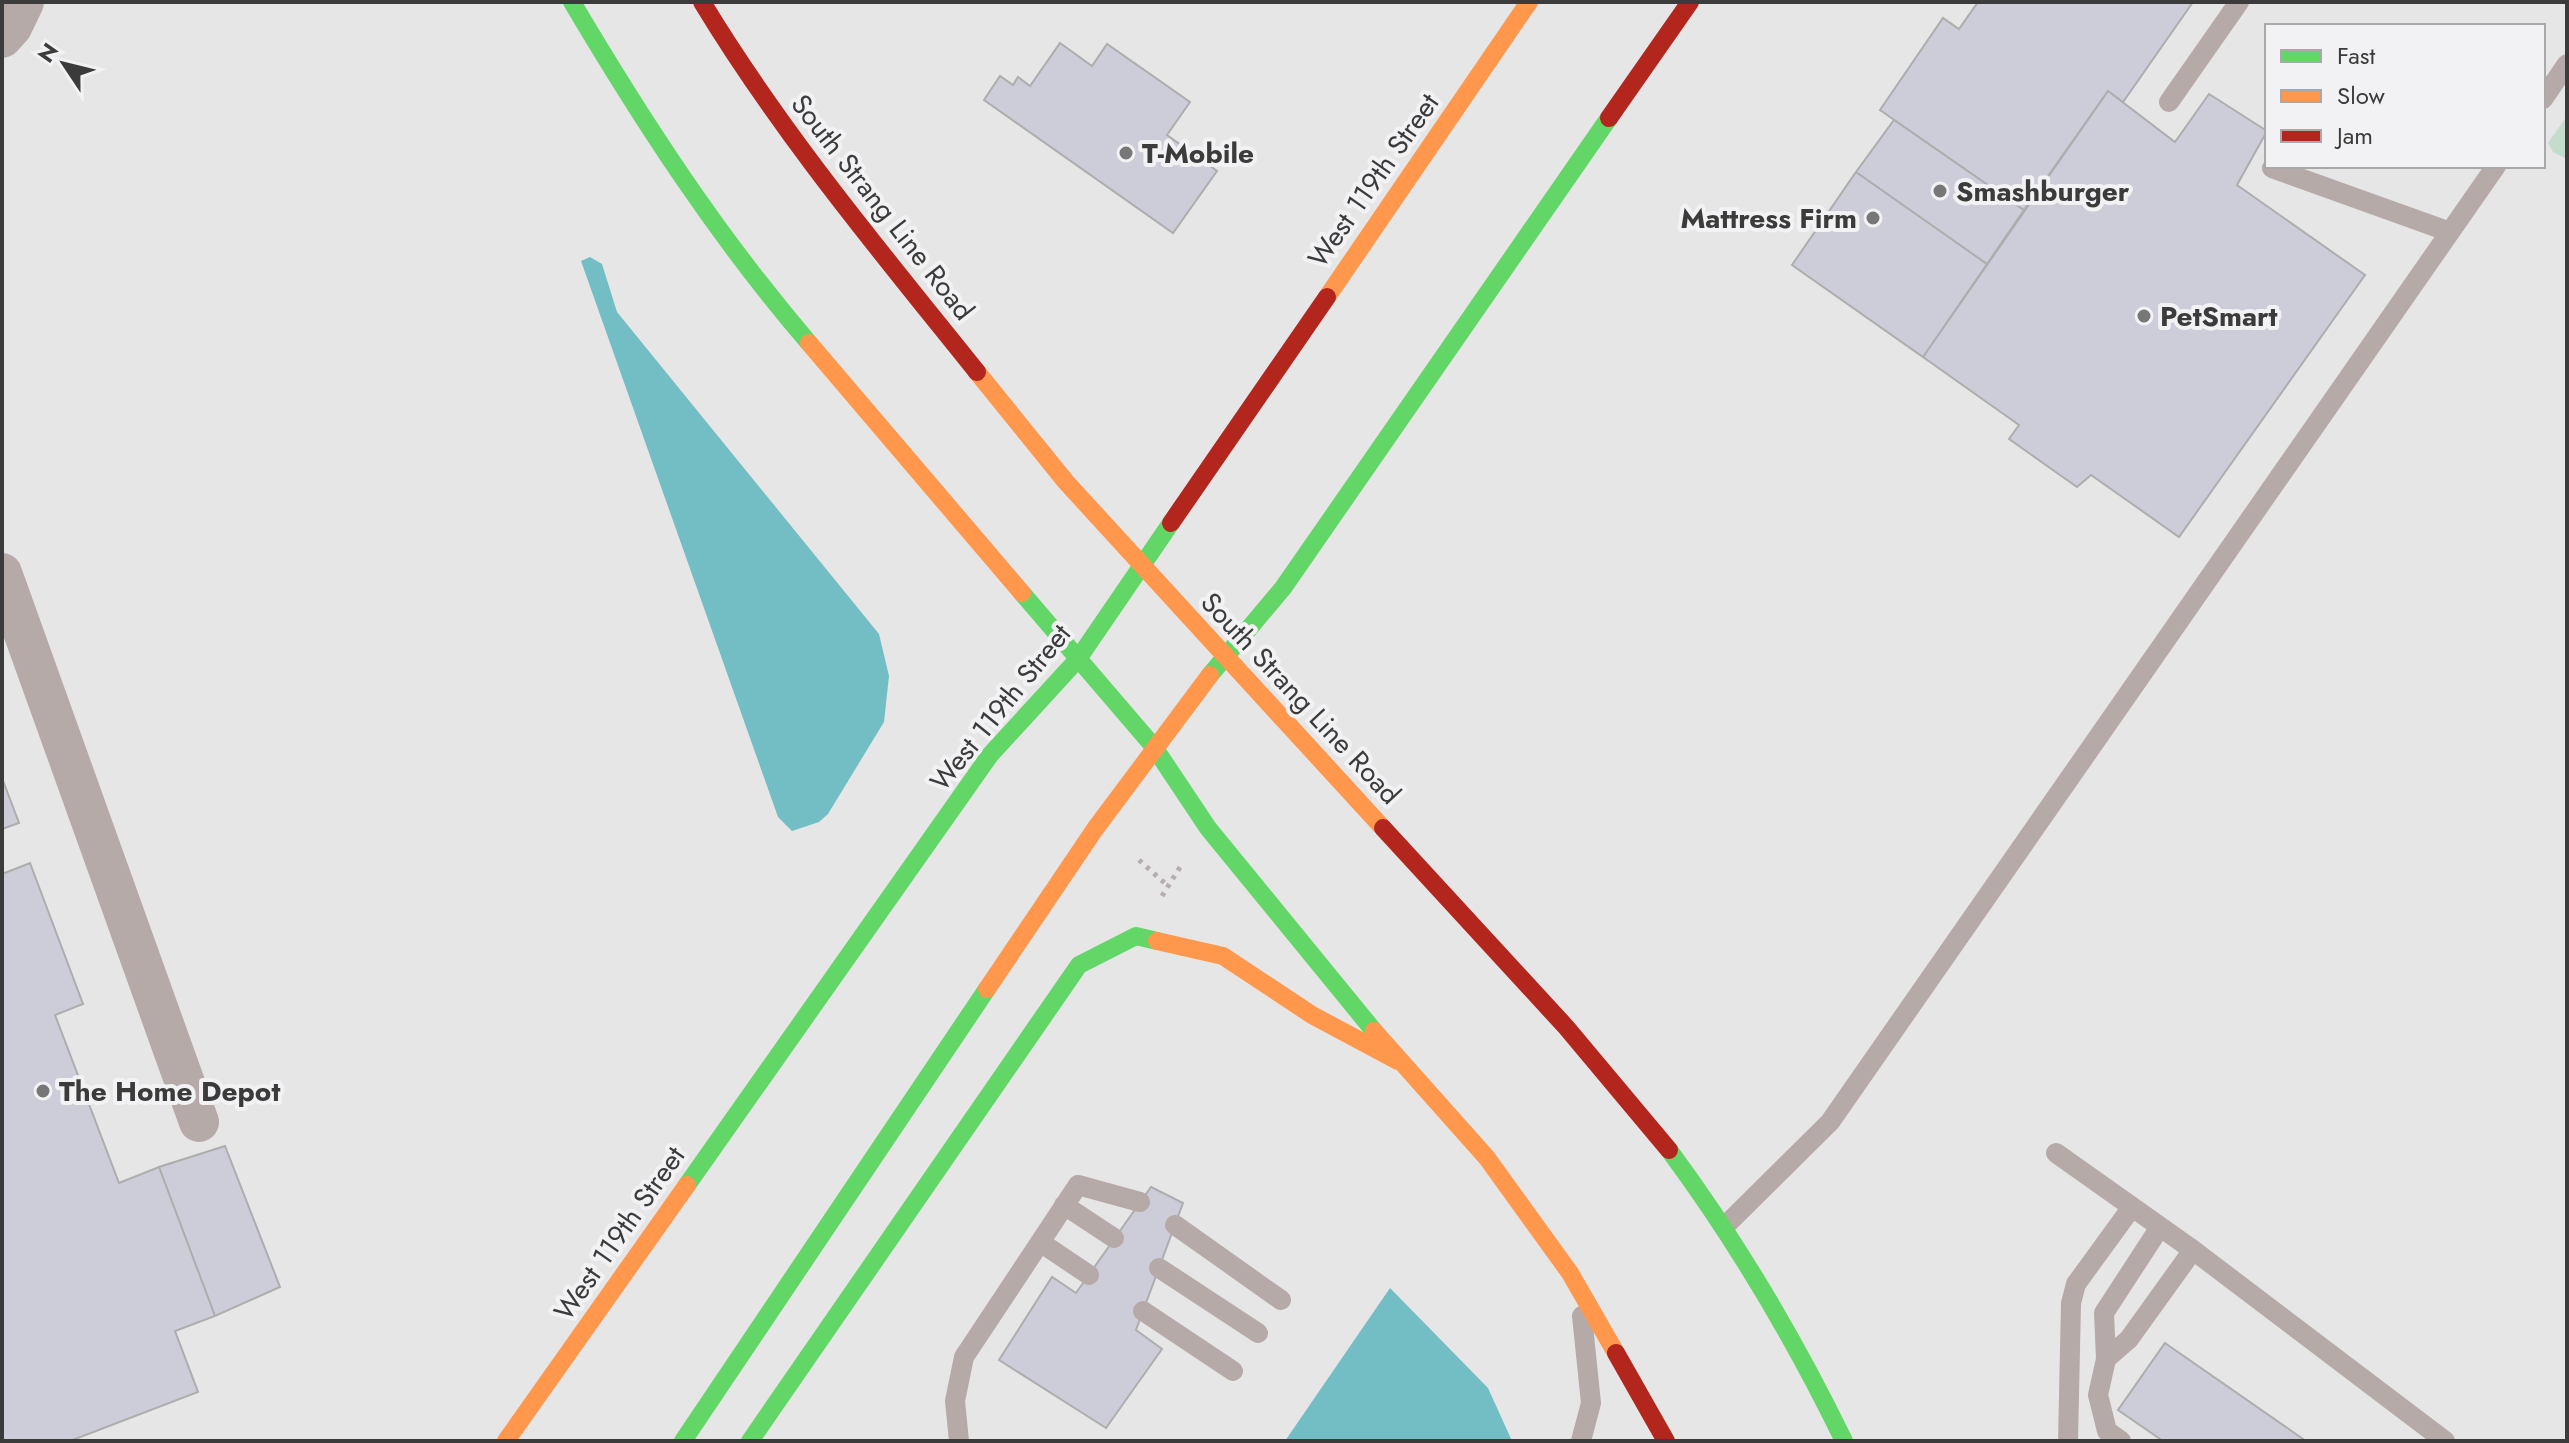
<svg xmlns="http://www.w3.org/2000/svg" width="2569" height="1443" viewBox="0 0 2569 1443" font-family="Jost,sans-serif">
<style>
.green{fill:#c4dccb}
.water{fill:#72bec4}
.building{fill:#cdcdda;stroke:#adadad;stroke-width:2}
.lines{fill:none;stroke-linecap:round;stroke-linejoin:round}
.path{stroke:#b5aeac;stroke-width:5;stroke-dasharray:4 6;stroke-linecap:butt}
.lane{stroke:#b6aaa8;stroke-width:20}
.street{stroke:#b6aaa8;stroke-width:40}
.fast{stroke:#63d668;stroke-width:18}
.slow{stroke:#ff974d;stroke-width:18}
.jam{stroke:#b3261e;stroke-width:18}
.poi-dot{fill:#777;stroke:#f2f2f4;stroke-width:3}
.labels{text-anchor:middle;stroke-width:8;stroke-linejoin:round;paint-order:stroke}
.poi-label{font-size:28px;font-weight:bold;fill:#3b3b3b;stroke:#f2f2f4;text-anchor:start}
.street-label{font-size:28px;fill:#3b3b3b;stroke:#f2f2f4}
</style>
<rect width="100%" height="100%" fill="#e6e6e6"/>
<path class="green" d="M2567,116V159L2553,152L2548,143Z"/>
<path class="water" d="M590,257L602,264L617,312L879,634L889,676L884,722L828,814L819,822L792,831L778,817L581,261Z
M1390,1288L1488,1388L1512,1441H1285Z"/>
<path class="building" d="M1978,2H2193L2123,102L2108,91L2024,210L1880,110L1943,18L1959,29Z
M1060,43L1092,66L1107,44L1190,102L1167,135L1217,171L1173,233L984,100L1000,76L1013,85L1018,77L1030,86Z
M2108,91L2175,142L2209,94L2267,131L2237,185L2365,275L2179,537L2091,475L2077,487L2009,439L2019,425L1923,357Z
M1894,120L2024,210L1987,264L1856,172Z
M1856,172L1987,264L1923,357L1792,265Z
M2,778L19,823L2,829Z
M30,863L83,1004L55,1015L119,1183L159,1167L215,1316L175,1331L198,1392L70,1441H2V874Z
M225,1146L280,1287L215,1316L159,1167Z
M1151,1187L1183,1203L1136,1330L1162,1349L1106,1428L999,1360L1052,1277L1076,1293Z
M2165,1343L2306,1441H2163L2118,1410Z"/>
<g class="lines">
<path class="path" d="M1139,860L1168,886
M1162,896L1182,864"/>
<path class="lane" d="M2543,99L2567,64
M2169,102L2239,2
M2272,168L2450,232
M2056,1153L2193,1250L2445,1441
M1064,1205L1114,1238
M1175,1225L1281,1300
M1725,1226L1830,1122L2496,166
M1040,1242L1089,1275
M1159,1268L1258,1333
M1143,1311L1233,1371
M2106,1359L2129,1339L2193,1250
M959,1441L955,1401L964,1357L1078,1185L1140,1202
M1581,1441L1591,1403L1582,1316
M2068,1441L2071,1303L2076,1284L2132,1207
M2121,1441L2107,1431L2098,1395L2106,1359L2104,1313L2160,1227"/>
<path class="street" d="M2,38L12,27L24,2
M2,573L199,1122"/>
<path class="fast" d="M572,2C643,122 718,237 809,343
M1022,593L1154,747L1208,828L1374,1031
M1210,675L1283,588L1609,118
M1669,1150C1737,1242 1794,1338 1844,1441
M687,1185L990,755L1078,659L1171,523
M683,1441L987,989
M750,1441L1079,965L1136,936L1157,941"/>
<path class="slow" d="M1327,297L1529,2
M809,343L1022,593
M977,372L1066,482L1383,828
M1157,941L1223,956L1312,1015L1398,1061
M987,989L1095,829L1210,675
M1374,1031L1487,1158L1570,1273L1616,1353
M506,1441L687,1185"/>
<path class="jam" d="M702,2C782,134 880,251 977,372
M1609,118L1690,2
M1171,523L1327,297
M1383,828L1566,1027L1669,1150
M1616,1353L1666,1441"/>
</g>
<g class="poi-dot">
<circle cx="1126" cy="153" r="8"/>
<circle cx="1940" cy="191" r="8"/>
<circle cx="1873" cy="218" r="8"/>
<circle cx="2144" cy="316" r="8"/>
<circle cx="43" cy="1091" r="8"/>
</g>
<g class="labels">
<g class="poi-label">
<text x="1142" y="163">T-Mobile</text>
<text x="1956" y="201">Smashburger</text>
<text x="1857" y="228" text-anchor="end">Mattress Firm</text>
<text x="2160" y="326">PetSmart</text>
<text x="59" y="1101">The Home Depot</text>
</g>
<g class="street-label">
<text transform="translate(1373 180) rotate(-55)" y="10">West 119th Street</text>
<text transform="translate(883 207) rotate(52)" y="10">South Strang Line Road</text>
<text transform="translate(1301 698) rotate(47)" y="10">South Strang Line Road</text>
<text transform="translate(1000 707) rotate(-51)" y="10">West 119th Street</text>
<text transform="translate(619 1233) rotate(-55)" y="10">West 119th Street</text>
</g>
</g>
<rect width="2569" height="1443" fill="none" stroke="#3b3b3b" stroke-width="8"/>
<rect x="2265" y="24" width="280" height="144" fill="#f2f2f4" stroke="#a9a9aa" stroke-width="2"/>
<rect x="2281" y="50" width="40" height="12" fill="#63d668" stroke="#a9a9aa" stroke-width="2"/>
<text x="2337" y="64" font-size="24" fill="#3b3b3b">Fast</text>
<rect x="2281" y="90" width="40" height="12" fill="#ff974d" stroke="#a9a9aa" stroke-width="2"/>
<text x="2337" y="104" font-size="24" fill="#3b3b3b">Slow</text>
<rect x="2281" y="130" width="40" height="12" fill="#b3261e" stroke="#a9a9aa" stroke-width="2"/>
<text x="2337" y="144" font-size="24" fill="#3b3b3b">Jam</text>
<g transform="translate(64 64) rotate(305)" stroke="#f2f2f4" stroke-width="6" paint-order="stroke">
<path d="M0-6L14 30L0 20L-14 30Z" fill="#3b3b3b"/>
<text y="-12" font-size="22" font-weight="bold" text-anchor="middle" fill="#3b3b3b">N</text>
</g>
</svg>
